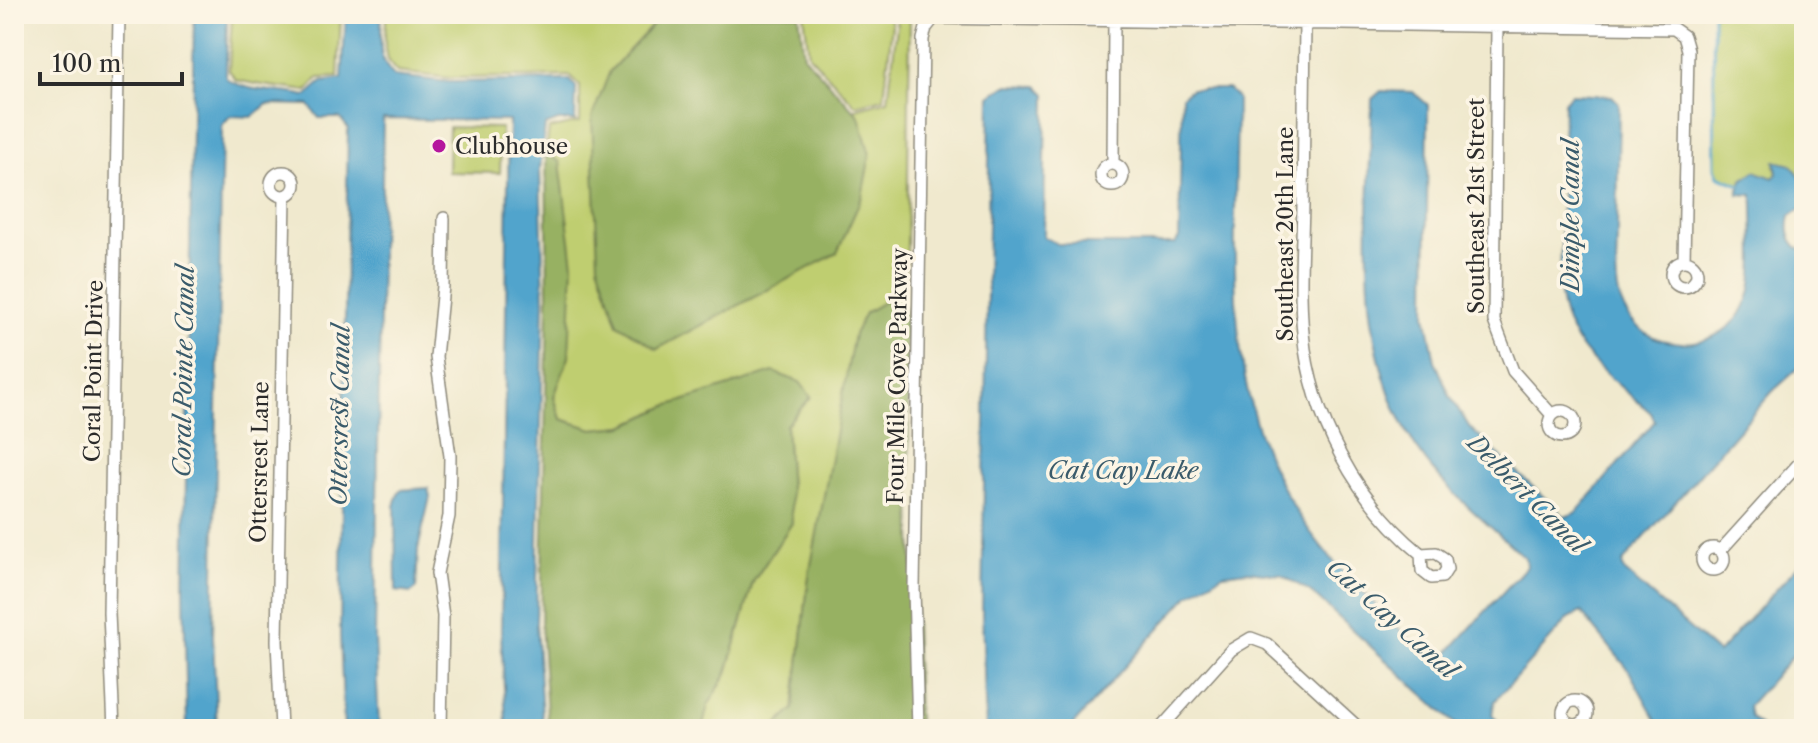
<svg xmlns="http://www.w3.org/2000/svg" width="1818" height="743" viewBox="0 0 1818 743" font-family="'Libre Caslon Text',serif">
<style>
.green{fill:#bfce70;stroke:#757c4e;stroke-width:2}
.forest{fill:#97b162;stroke:#616e46;stroke-width:2}
.water{fill:#51a4cc;stroke:#3e687c;stroke-width:2}
.lines{fill:none;stroke-linecap:round;stroke-linejoin:round}
.stream{stroke:#51a4cc;stroke-width:3}
.minor-casing{stroke:#8e8a7c;stroke-width:14}
.minor{stroke:#fff;stroke-width:11}
.poi-dot{fill:#b5179e;stroke:#fcf5e5;stroke-width:3}
.labels{text-anchor:middle;stroke-width:7;stroke-linejoin:round;paint-order:stroke}
.poi-label{font-size:22px;fill:#2b2b2b;stroke:#fcf5e5;text-anchor:start}
.street-label{font-size:22px;fill:#2b2b2b;stroke:#fcf5e5}
.water-label{font-size:24px;font-style:italic;fill:#3a5b6b;stroke:#fcf5e5}
</style>
<rect width="100%" height="100%" fill="#fcf5e5"/>
<filter id="ink" filterUnits="userSpaceOnUse"><feTurbulence type="fractalNoise" baseFrequency=".0125" numOctaves="2"/><feDisplacementMap in="SourceGraphic" scale="16" xChannelSelector="R" yChannelSelector="G"/><feConvolveMatrix kernelMatrix="1 2 1 2 8 2 1 2 1" color-interpolation-filters="sRGB"/></filter>
<filter id="wash" filterUnits="userSpaceOnUse"><feTurbulence type="fractalNoise" baseFrequency=".006" numOctaves="4" result="noise"/><feDisplacementMap in="SourceGraphic" scale="32" xChannelSelector="R" yChannelSelector="G"/><feGaussianBlur stdDeviation="1.8" result="paint"/><feColorMatrix in="noise" values="0 0 0 0 0 0 0 0 0 0 0 0 0 0 0 0 0 1.4 0 .05"/><feComposite in="paint" operator="in"/></filter>
<g filter="url(#wash)">
<rect width="100%" height="100%" fill="#f0e9ce"/>
<path class="green" d="M232,14H341L338,77L319,78L307,91C282,87 261,86 236,80L229,70Z
M386,14H663L610,71L870,155L855,109L888,100L897,25L894,14H910L907,254L900,292L865,313L809,576L794,709L773,729H702L707,706L727,673L753,582L792,523L786,424L811,397L667,406L624,426L593,429L561,419L554,397L569,356L560,162L546,153L549,129L580,122V86L570,76L450,78L397,72C378,53 387,37 386,14Z
M804,14H889L892,25L884,98L855,105L809,55Z
M1713,14H1804V182L1775,167L1777,174L1773,178L1742,180L1740,185L1718,176L1715,168Z
M449,127L501,128L500,173L448,172Z"/>
<path class="forest" d="M663,14H799L804,56L859,116L870,155L862,197L837,253L657,349L618,324L598,264L592,117L610,71Z
M546,153L560,162L573,264L569,356L554,397L561,419L593,429L624,426L667,406L773,372L800,382L811,397L786,425L792,523L753,582L727,673L708,706L702,729H548L541,624L548,302Z
M899,293L905,312L918,721L899,729H773L794,709L809,576L854,334L865,313Z"/>
<path class="water" d="M194,14H227L226,78C248,94 282,89 306,96L322,82L342,79L346,14H381C383,40 374,55 394,76L450,82L570,80L576,87L575,121H558L545,126L540,169L544,302L536,624L543,729H506V723L501,633L509,121L383,119L375,639L379,729H344L340,635L348,128L340,118H319L309,105L267,104L252,117L230,116L222,125L213,637L217,729H187L184,592Z
M1006,85L1038,86L1046,94L1044,237L1057,244H1175L1179,238L1182,96L1191,89H1228L1237,98C1236,290 1210,445 1363,592C1385,613 1412,647 1441,660L1527,566L1525,558C1493,528 1451,495 1425,460C1348,357 1370,221 1372,99L1381,91L1413,92L1428,105L1426,315L1435,361L1450,396L1470,428L1565,517L1576,513L1655,421L1651,413C1612,378 1565,349 1560,294L1564,102L1571,94L1612,96L1619,103C1618,146 1618,189 1617,232C1617,254 1614,279 1620,299C1639,359 1727,356 1748,300C1758,274 1752,224 1753,195L1738,194L1742,180L1755,171L1773,178L1777,174L1775,161L1792,165L1804,182V207L1790,216C1786,232 1790,244 1804,252V363L1772,392L1622,563L1624,571L1718,653L1804,559V643L1748,706L1750,717L1764,729H1661L1628,669L1581,612L1569,618L1495,701L1492,714L1503,729H1461L1311,592L1281,575L1247,571L1223,574L1189,595L1069,729H986L982,614L990,96Z
M428,488L430,497L418,549L416,589L411,593L396,591L395,502L400,490Z"/>
<g class="lines">
<path class="stream" d="M1713,14L1715,168L1718,176L1740,185"/>
</g>
</g>
<g filter="url(#ink)">
<g class="lines">
<g class="minor-casing">
<path id="minor" d="M1305,22C1304,83 1304,144 1303,205C1302,248 1299,291 1303,333C1311,417 1356,501 1421,554
M1497,26L1494,321L1513,371L1552,415
M1113,164L1114,19
M1101 175a11 11 0 1 1 22 0a11 11 0 1 1-22 0Z
M271 184a12 12 0 1 1 24 0a12 12 0 1 1-24 0Z
M1671 274a13 13 0 1 1 26 0a13 13 0 1 1-26 0Z
M1549 424a13 13 0 1 1 26 0a13 13 0 1 1-26 0Z
M1702 559a11 11 0 1 1 22 0a11 11 0 1 1-22 0Z
M1721,550L1804,458
M1436,553L1445,559L1447,569L1442,577L1431,578L1422,571L1421,554Z
M1563 713a12 12 0 1 1 24 0a12 12 0 1 1-24 0Z
M114,729L109,613L119,14
M281,729L277,641L285,196
M441,729L443,616L437,573L449,516L450,456L436,357L443,286L444,218
M918,729L914,589L923,39L926,28L934,18L1674,29L1684,36L1688,50L1684,261
M1160,729L1231,650L1251,638L1267,644L1360,729"/>
</g>
<use href="#minor" class="minor"/>
</g>
</g>
<circle class="poi-dot" cx="439" cy="146" r="8"/>
<g class="labels">
<g class="poi-label">
<text x="455" y="154">Clubhouse</text>
</g>
<g class="street-label">
<text transform="translate(1476 206) rotate(-90)" y="8">Southeast 21st Street</text>
<text transform="translate(1285 234) rotate(-90)" y="8">Southeast 20th Lane</text>
<text transform="translate(93 371) rotate(-89)" y="8">Coral Point Drive</text>
<text transform="translate(897 376) rotate(-89)" y="8">Four Mile Cove Parkway</text>
<text transform="translate(259 462) rotate(-89)" y="8">Ottersrest Lane</text>
</g>
<g class="water-label">
<text transform="translate(1571 215) rotate(-90)" y="8">Dimple Canal</text>
<text transform="translate(184 371) rotate(-89)" y="8">Coral Pointe Canal</text>
<text transform="translate(340 415) rotate(-89)" y="8">Ottersrest Canal</text>
<text x="1123" y="479">Cat Cay Lake</text>
<text transform="translate(1527 494) rotate(45)" y="8">Delbert Canal</text>
<text transform="translate(1392 619) rotate(42)" y="8">Cat Cay Canal</text>
</g>
</g>
<rect width="1818" height="743" fill="none" stroke="#fcf5e5" stroke-width="48"/>
<path d="M40 72v12h142v-12" fill="none" stroke="#2b2b2b" stroke-width="4"/>
<text x="52" y="72" font-size="24" fill="#2b2b2b" stroke="#fcf5e5" stroke-width="6" paint-order="stroke">100 m</text>
</svg>
